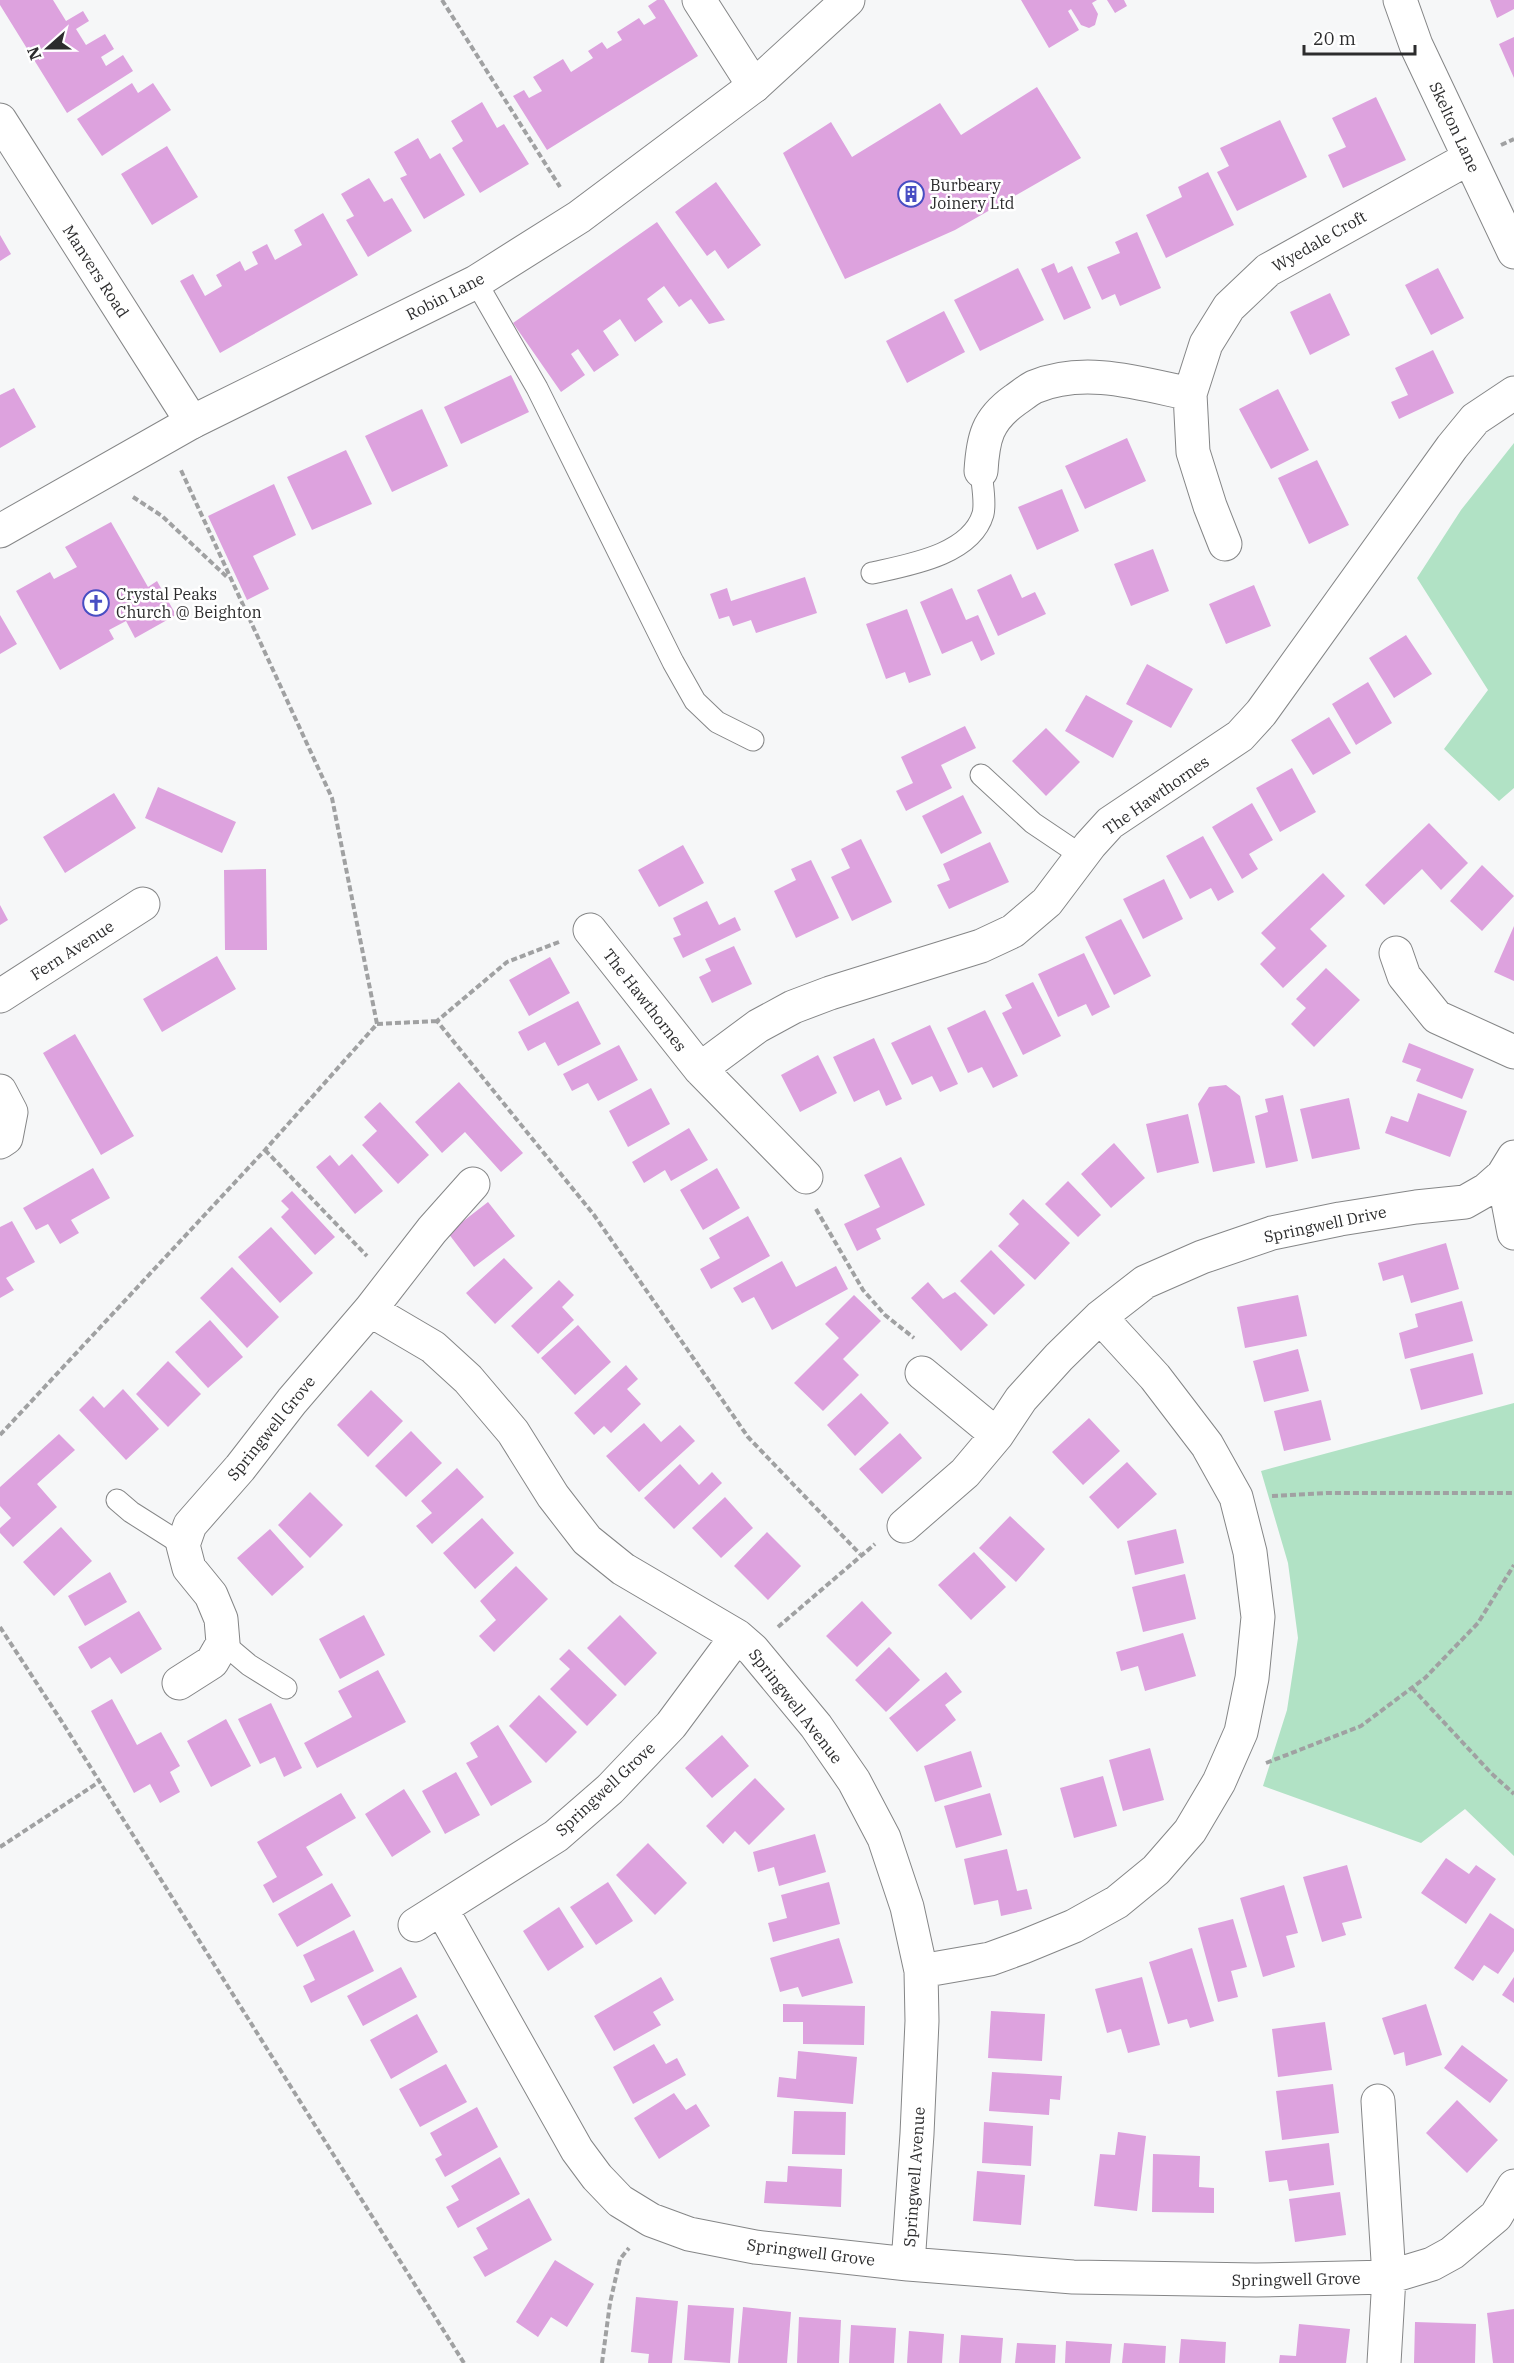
<svg xmlns="http://www.w3.org/2000/svg" width="1514" height="2363" viewBox="0 0 1514 2363" font-family="'IBM Plex Serif',serif">
<style>
.green{fill:#b1e2c5}
.building{fill:#dda2de}
.lines{fill:none;stroke-linecap:round;stroke-linejoin:round}
.service-casing{stroke:#858687;stroke-width:23}
.minor-casing{stroke:#858687;stroke-width:35}
.tertiary-casing{stroke:#858687;stroke-width:35}
.path{stroke:#a0a1a2;stroke-width:4;stroke-dasharray:6 3;stroke-linecap:butt}
.service{stroke:#fff;stroke-width:21}
.minor{stroke:#fff;stroke-width:33}
.tertiary{stroke:#fff;stroke-width:33}
.labels{text-anchor:middle;stroke-width:5;stroke-linejoin:round;paint-order:stroke}
.street-label{font-size:16px;fill:#2c2c2d;stroke:#fff}
.poi-label{font-size:16px;fill:#2c2c2d;stroke:#fff;text-anchor:start}
</style>
<rect width="100%" height="100%" fill="#f6f7f8"/>
<path class="green" d="M1514,443V788L1499,801L1444,749L1488,690L1417,578L1461,510Z
M1514,1403V1856L1465,1809L1421,1843L1263,1786L1287,1710L1298,1638L1288,1563L1261,1471Z"/>
<path class="building" d="M0,0H53L66,21L83,11L89,21L76,29L86,45L105,34L114,49L101,57L106,66L123,55L133,71L67,113L0,5Z
M657,0H664L698,56L547,150L513,96L524,90L529,98L542,91L533,77L563,59L571,72L593,58L588,51L602,42L607,49L622,40L617,32L639,18L644,25L656,18L648,6Z
M1021,0H1097L1092,3L1098,14L1095,25L1089,28L1081,25L1071,9L1068,11L1079,30L1049,48Z
M1107,0H1124L1127,6L1115,13Z
M1490,0H1514V9L1497,18Z
M1514,37V78L1499,44Z
M132,83L138,93L153,83L171,110L102,156L77,119Z
M1037,87L1081,158L955,230L845,279L783,153L831,122L852,157L940,103L961,135Z
M1376,97L1406,160L1343,188L1328,155L1346,147L1332,118Z
M482,102L497,128L504,124L529,164L480,193L452,148L463,141L451,121Z
M1280,120L1307,177L1237,211L1217,172L1229,166L1220,148Z
M418,138L430,159L440,153L465,195L424,219L400,178L407,175L394,152Z
M167,146L198,197L152,225L121,174Z
M1208,172L1234,225L1166,258L1146,215L1182,197L1178,187Z
M369,178L384,202L392,198L412,231L368,257L346,220L354,216L341,194Z
M716,182L761,245L728,269L715,250L707,256L675,212Z
M323,213L358,275L220,353L180,281L193,274L205,296L222,286L216,275L240,261L245,271L258,264L252,252L267,244L275,260L302,245L294,230Z
M657,222L725,320L709,324L691,299L679,307L664,286L647,299L663,322L635,342L620,319L603,331L619,355L594,372L578,349L571,354L585,375L561,392L513,323Z
M1137,232L1161,288L1120,306L1115,294L1102,300L1087,267L1120,253L1115,242Z
M0,235L11,254L0,261Z
M1054,263L1058,273L1072,266L1091,308L1064,320L1041,269Z
M1018,268L1044,320L980,351L954,300Z
M1438,268L1464,318L1431,335L1405,285Z
M1330,293L1350,335L1310,355L1290,312Z
M944,311L965,352L907,383L886,341Z
M1433,350L1454,393L1399,419L1391,402L1408,395L1395,368Z
M511,375L529,412L461,444L444,407Z
M14,388L36,427L0,448V395Z
M1278,389L1309,450L1271,469L1239,409Z
M422,409L448,466L392,492L365,436Z
M1127,438L1146,481L1085,509L1065,466Z
M346,450L372,504L312,530L287,477Z
M1317,460L1349,525L1309,544L1278,478Z
M274,484L296,535L253,556L269,589L247,600L208,516Z
M1062,489L1079,531L1037,550L1018,507Z
M111,522L148,587L157,581L176,615L135,638L126,621L109,630L114,639L60,670L16,591L50,572L54,579L77,567L65,547Z
M1153,549L1169,591L1131,606L1114,564Z
M1011,574L1022,598L1035,592L1046,614L998,636L977,590Z
M805,577L817,613L756,633L751,620L733,626L729,616L719,619L710,594L727,588L731,601Z
M1254,585L1271,626L1226,644L1209,604Z
M952,588L966,620L978,615L995,654L981,661L972,641L942,654L920,602Z
M907,609L931,675L909,683L905,672L886,679L866,624Z
M0,615L17,644L0,654Z
M1406,635L1432,674L1394,698L1369,658Z
M1147,664L1193,689L1171,728L1126,704Z
M1368,682L1392,723L1356,745L1332,704Z
M1086,695L1133,721L1113,758L1065,731Z
M1329,717L1351,753L1313,775L1291,740Z
M965,726L976,748L941,765L952,788L906,811L896,791L913,783L901,757Z
M1046,728L1080,762L1046,796L1012,761Z
M1292,768L1316,812L1280,832L1256,788Z
M158,787L236,822L222,853L145,818Z
M114,793L136,828L65,873L43,837Z
M963,795L982,833L941,854L922,816Z
M1252,803L1273,840L1249,854L1258,869L1242,879L1212,827Z
M1429,823L1468,863L1441,890L1422,869L1384,905L1365,885Z
M1203,836L1234,892L1218,901L1211,888L1190,899L1166,856Z
M861,839L892,902L852,921L831,877L850,868L841,849Z
M990,842L1009,882L949,909L937,885L950,880L943,864Z
M683,845L704,883L659,907L638,870Z
M811,860L839,918L796,938L774,891L796,880L791,869Z
M1482,865L1514,896L1482,931L1450,901Z
M266,869L267,950H225L224,870Z
M1323,873L1345,896L1310,929L1327,946L1283,988L1260,964L1276,948L1261,933Z
M1164,879L1183,919L1143,939L1123,899Z
M707,901L719,925L735,917L741,930L683,958L673,938L681,935L673,918Z
M0,905L8,920L0,925Z
M1121,919L1151,976L1114,995L1085,937Z
M1514,926V981L1494,972Z
M734,946L752,984L712,1003L699,977L711,971L705,959Z
M1084,953L1110,1007L1092,1016L1086,1004L1058,1017L1038,974Z
M217,956L236,989L162,1032L143,999Z
M550,957L570,993L529,1016L509,980Z
M1326,968L1360,1000L1314,1047L1291,1024L1306,1008L1296,999Z
M1033,982L1061,1036L1023,1055L1002,1013L1012,1008L1005,995Z
M578,1001L601,1044L558,1066L545,1042L528,1051L518,1032Z
M985,1010L1018,1076L993,1088L982,1067L968,1073L947,1028Z
M930,1025L958,1084L940,1092L932,1076L912,1085L891,1043Z
M75,1034L134,1136L101,1155L43,1053Z
M874,1038L902,1099L886,1106L879,1090L854,1102L833,1057Z
M1409,1043L1474,1069L1462,1099L1416,1081L1421,1069L1402,1062Z
M619,1045L638,1080L598,1101L588,1083L572,1091L563,1074Z
M818,1055L837,1093L800,1112L781,1075Z
M459,1082L523,1153L501,1172L465,1132L442,1153L415,1122Z
M1226,1085L1240,1096L1255,1163L1213,1172L1198,1104L1209,1087Z
M651,1088L670,1124L628,1147L609,1111Z
M1418,1093L1467,1111L1450,1157L1385,1133L1391,1116L1408,1122Z
M1283,1095L1298,1161L1266,1168L1255,1116L1268,1112L1265,1099Z
M1349,1098L1360,1149L1312,1159L1300,1109Z
M380,1102L429,1155L398,1184L362,1145L377,1131L364,1117Z
M1188,1114L1199,1163L1157,1173L1146,1124Z
M689,1128L708,1160L671,1181L665,1170L644,1183L632,1162Z
M1114,1143L1145,1178L1111,1208L1081,1174Z
M352,1154L383,1191L355,1214L316,1167L330,1155L339,1166Z
M901,1157L925,1205L876,1229L881,1239L857,1251L844,1224L880,1207L864,1175Z
M93,1168L110,1198L71,1220L79,1233L60,1244L48,1224L36,1230L23,1208Z
M717,1168L740,1208L703,1230L680,1190Z
M1068,1181L1101,1215L1078,1237L1045,1204Z
M292,1191L335,1237L315,1255L281,1217L289,1209L281,1201Z
M1023,1199L1070,1243L1035,1280L998,1246L1019,1224L1009,1214Z
M488,1202L515,1236L474,1267L448,1233Z
M748,1216L770,1256L711,1289L700,1269L720,1258L709,1238Z
M12,1221L35,1262L6,1278L14,1290L0,1298V1227Z
M271,1227L313,1273L280,1303L238,1257Z
M1446,1243L1459,1289L1411,1303L1403,1275L1383,1281L1378,1263Z
M991,1250L1025,1285L994,1315L960,1281Z
M504,1258L533,1288L495,1324L466,1293Z
M782,1261L796,1287L836,1266L848,1289L772,1330L754,1297L742,1303L733,1288Z
M232,1267L279,1317L247,1348L200,1298Z
M559,1280L574,1295L562,1307L574,1320L538,1354L511,1326Z
M928,1282L943,1299L955,1292L988,1325L961,1351L911,1298Z
M854,1295L881,1321L843,1359L859,1375L823,1411L794,1383L839,1338L825,1324Z
M1298,1295L1307,1336L1245,1348L1237,1307Z
M1462,1301L1473,1341L1405,1359L1399,1333L1418,1327L1415,1314Z
M210,1320L243,1357L208,1388L175,1352Z
M578,1325L611,1362L575,1395L541,1358Z
M1298,1349L1309,1391L1264,1402L1253,1361Z
M1473,1353L1483,1394L1421,1410L1410,1369Z
M168,1361L201,1394L168,1427L136,1394Z
M626,1365L638,1379L627,1389L641,1404L611,1433L604,1426L594,1435L574,1413Z
M123,1389L159,1429L126,1460L79,1410L93,1396L104,1408Z
M371,1390L403,1421L368,1457L337,1425Z
M861,1393L889,1423L855,1456L827,1425Z
M1321,1400L1331,1440L1284,1451L1274,1411Z
M1089,1418L1120,1451L1083,1485L1052,1452Z
M644,1423L661,1442L680,1425L695,1441L639,1492L606,1456Z
M411,1431L442,1463L406,1497L375,1466Z
M900,1433L922,1458L882,1494L859,1469Z
M59,1434L75,1450L37,1484L57,1507L13,1547L0,1533V1528L11,1518L0,1506V1487Z
M1127,1462L1157,1494L1118,1529L1089,1497Z
M680,1464L699,1485L712,1472L722,1483L674,1529L644,1498Z
M457,1468L484,1497L432,1544L416,1526L432,1513L421,1501Z
M310,1492L343,1525L310,1558L278,1525Z
M725,1497L753,1528L721,1558L692,1528Z
M1010,1516L1045,1549L1016,1582L979,1548Z
M482,1518L514,1553L475,1589L443,1553Z
M61,1527L92,1561L54,1596L23,1562Z
M270,1529L304,1567L272,1596L237,1558Z
M1176,1529L1184,1563L1135,1575L1127,1541Z
M767,1532L801,1566L768,1600L734,1566Z
M974,1552L1006,1587L971,1620L938,1585Z
M516,1566L548,1599L494,1652L479,1636L496,1620L480,1601Z
M110,1572L127,1602L85,1626L68,1596Z
M1185,1574L1196,1619L1143,1632L1132,1587Z
M862,1601L892,1633L857,1667L826,1636Z
M139,1611L162,1649L121,1674L110,1657L91,1669L78,1647Z
M364,1615L385,1655L340,1679L319,1639Z
M620,1615L657,1653L625,1686L587,1648Z
M1183,1633L1196,1676L1145,1691L1138,1666L1121,1671L1116,1652Z
M889,1647L920,1680L886,1712L855,1680Z
M569,1649L617,1695L587,1726L550,1689L570,1669L559,1659Z
M378,1670L406,1722L317,1768L304,1743L352,1717L338,1691Z
M946,1672L962,1692L945,1705L956,1720L917,1752L889,1718Z
M539,1695L577,1732L546,1763L509,1726Z
M112,1699L137,1745L161,1732L180,1766L170,1772L180,1792L160,1803L150,1784L134,1793L91,1711Z
M271,1703L302,1768L284,1777L275,1757L260,1764L238,1719Z
M226,1719L251,1766L211,1787L187,1741Z
M498,1725L532,1782L491,1806L466,1763L478,1757L470,1743Z
M722,1735L749,1766L712,1798L685,1768Z
M1150,1748L1164,1800L1123,1811L1109,1760Z
M971,1751L982,1787L935,1802L924,1766Z
M456,1772L480,1815L445,1834L422,1791Z
M1103,1776L1117,1826L1074,1838L1060,1788Z
M755,1778L785,1809L749,1845L735,1831L723,1844L706,1826Z
M404,1789L431,1832L392,1857L365,1814Z
M341,1793L356,1818L306,1847L323,1875L273,1903L263,1885L277,1877L257,1842Z
M990,1793L1002,1835L956,1848L944,1806Z
M815,1834L826,1872L779,1886L774,1867L758,1872L753,1852Z
M648,1843L687,1883L655,1915L616,1875Z
M1007,1849L1017,1891L1027,1889L1032,1909L1001,1916L998,1900L974,1905L964,1859Z
M1446,1858L1469,1874L1476,1865L1496,1879L1466,1924L1421,1893Z
M1347,1865L1362,1918L1342,1923L1346,1935L1322,1942L1303,1877Z
M608,1882L633,1921L596,1945L570,1907Z
M829,1882L840,1924L773,1942L768,1923L787,1918L781,1895Z
M332,1883L351,1916L297,1947L278,1914Z
M1284,1885L1298,1933L1286,1936L1295,1967L1263,1977L1240,1898Z
M559,1907L584,1947L548,1971L523,1931Z
M1490,1913L1514,1929V1951L1498,1974L1484,1965L1473,1981L1454,1968Z
M1233,1919L1247,1967L1231,1971L1238,1997L1218,2002L1198,1928Z
M354,1930L374,1971L311,2003L303,1986L315,1980L303,1955Z
M839,1938L853,1983L802,1997L798,1987L780,1992L770,1958Z
M1192,1948L1214,2021L1190,2028L1187,2019L1168,2024L1149,1962Z
M401,1967L417,1997L363,2026L347,1996Z
M661,1977L674,2000L653,2012L661,2025L614,2051L594,2016Z
M1142,1977L1160,2045L1128,2053L1121,2029L1107,2033L1095,1989Z
M1514,1977V2003L1502,1995Z
M783,2004L865,2006L864,2045L803,2044V2022H783Z
M1426,2004L1442,2055L1406,2066L1404,2052L1394,2055L1382,2018Z
M991,2011L1045,2014L1042,2061L988,2058Z
M417,2014L438,2052L391,2079L370,2040Z
M1325,2022L1332,2070L1278,2077L1272,2029Z
M654,2044L666,2064L677,2058L686,2075L633,2104L613,2067Z
M1462,2045L1508,2080L1490,2103L1444,2068Z
M798,2051L857,2057L853,2104L777,2097L779,2077L796,2079Z
M446,2064L467,2102L420,2127L399,2089Z
M992,2072L1062,2076L1060,2100L1050,2099L1049,2115L989,2111Z
M1333,2084L1339,2133L1282,2140L1276,2091Z
M674,2093L686,2110L696,2104L710,2126L659,2159L634,2118Z
M1457,2100L1498,2140L1467,2173L1426,2133Z
M477,2107L498,2147L445,2177L435,2159L442,2155L430,2133Z
M794,2111L846,2112L845,2155L792,2154Z
M984,2122L1033,2126L1031,2166L982,2163Z
M1118,2132L1146,2136L1137,2211L1094,2206L1100,2154L1115,2155Z
M1329,2143L1334,2185L1289,2191L1287,2180L1269,2182L1265,2151Z
M1153,2154L1200,2156L1199,2187L1214,2188V2213L1152,2212Z
M500,2157L520,2194L458,2228L446,2207L459,2200L451,2186Z
M788,2166L842,2169L841,2207L764,2203L766,2181L787,2182Z
M977,2171L1025,2175L1021,2225L973,2221Z
M1340,2192L1346,2235L1295,2242L1289,2199Z
M529,2198L552,2240L485,2277L473,2257L488,2249L476,2228Z
M555,2260L594,2284L567,2327L551,2317L538,2337L516,2322Z
M636,2297L678,2301L672,2363H648L649,2354L631,2352Z
M688,2305L734,2308L730,2363L684,2360Z
M743,2307L791,2312L787,2363H738Z
M1514,2309V2363H1493L1487,2313Z
M799,2317L841,2320L839,2363H797Z
M1415,2322L1476,2324L1475,2363H1414Z
M1299,2324L1350,2329L1346,2363H1279L1280,2355L1296,2356Z
M851,2325L896,2328L894,2363H849Z
M909,2331L944,2334L942,2363H907Z
M961,2335L1003,2338L1001,2363H959Z
M1181,2339L1226,2342L1225,2363H1179Z
M1066,2341L1112,2344L1110,2363H1065Z
M1017,2343L1056,2345L1055,2363H1015Z
M1124,2343L1166,2346L1165,2363H1122Z"/>
<g class="lines">
<g class="service-casing">
<path id="service" d="M476,282L537,388L673,662L695,701L717,722L753,740
M872,573C908,565 971,555 983,514C986,502 982,484 981,471
M981,775L1033,823L1082,856
M117,1500L131,1512L183,1545
M223,1643L249,1665L286,1688"/>
</g>
<g class="minor-casing">
<path id="minor" d="M699,0L754,86
M1400,0L1416,45L1514,252
M0,120L192,422
M981,471C983,438 987,420 1015,400C1021,396 1028,390 1034,387C1084,366 1139,383 1190,394
M1225,544L1210,506L1193,452L1190,394L1206,344L1229,307L1268,270L1469,158
M590,930L700,1069L806,1177
M1396,953L1404,976L1437,1017L1514,1052
M0,996L143,904
M700,1069L758,1026L793,1007L830,993L981,946L1013,931L1047,902L1090,845L1110,823L1240,736L1261,713L1452,447L1475,419L1514,393
M0,1091L11,1112L6,1138L0,1142
M1503,1175L1514,1233
M370,1310L433,1347L468,1379L513,1432L553,1496L587,1540L623,1569L737,1636L753,1650L816,1726L854,1781L884,1838L907,1907L921,1971L922,2021L917,2134L908,2264
M922,1373L997,1435
M904,1526L965,1473L997,1435L1021,1399L1059,1357L1100,1317L1145,1282L1202,1257L1272,1233L1340,1219L1416,1207L1465,1202L1486,1190L1503,1175L1514,1157
M179,1683L212,1662L223,1643L221,1619L211,1595L189,1568L183,1545L190,1525L240,1468L292,1401L370,1310L432,1230L473,1184
M442,1910L577,2150L597,2177L620,2201L651,2220L689,2234L755,2247L908,2264L1073,2277L1256,2280L1389,2277L1432,2264L1452,2253L1496,2216L1514,2186
M415,1925L556,1836L610,1789L671,1725L737,1636
M921,1971L990,1959L1023,1947L1074,1926L1117,1902L1156,1870L1190,1831L1219,1782L1241,1732L1252,1678L1258,1617L1250,1552L1236,1497L1207,1445L1155,1377L1100,1317
M1378,2101L1389,2277L1384,2363"/>
</g>
<g class="tertiary-casing">
<path id="tertiary" d="M0,531L192,422L476,282L579,217L754,86L848,0"/>
</g>
<path class="path" d="M442,0L560,187
M1501,145L1514,139
M133,497L162,516L227,577
M559,942L507,962L437,1021L594,1215L748,1437L860,1554
M377,1024L437,1021
M265,1150L367,1256
M816,1209L863,1290L885,1315L914,1338
M0,1435L265,1150L377,1024L332,798L180,468
M1272,1496L1327,1493H1514
M0,1627L64,1725L464,2363
M778,1627L875,1544
M1412,1688L1491,1773L1514,1794
M1266,1763L1361,1726L1425,1678L1478,1623L1514,1565
M0,1847L99,1782
M602,2363L610,2303L620,2259L629,2248"/>
<use href="#service" class="service"/>
<use href="#minor" class="minor"/>
<use href="#tertiary" class="tertiary"/>
</g>
<defs>
<g id="building-ring" transform="scale(1.35)"><circle r="9.5" fill="#fff" stroke="#484ec3" stroke-width="1.5"/><path d="M-4-6H4V6H1V3H-1V6H-4ZM-2.5-4.3h1.7v1.8h-1.7ZM.8-4.3h1.7v1.8H.8ZM-2.5-1h1.7V.8h-1.7ZM.8-1h1.7V.8H.8Z" fill="#484ec3"/></g>
<g id="church-ring" transform="scale(1.35)"><circle r="9.5" fill="#fff" stroke="#484ec3" stroke-width="1.5"/><path d="M-1.2-6h2.4v3.5h3.3v2.4h-3.3V6h-2.4V-.1h-3.3v-2.4h3.3Z" fill="#484ec3"/></g>
</defs>
<g fill-rule="evenodd">
<use href="#building-ring" x="911" y="194"/>
<use href="#church-ring" x="96" y="603"/>
</g>
<g class="labels">
<g class="street-label">
<text transform="translate(1455 127) rotate(65)" y="6">Skelton Lane</text>
<text transform="translate(1319 241) rotate(-30)" y="6">Wyedale Croft</text>
<text transform="translate(96 271) rotate(57)" y="6">Manvers Road</text>
<text transform="translate(445 296) rotate(-27)" y="6">Robin Lane</text>
<text transform="translate(1156 795) rotate(-35)" y="6">The Hawthornes</text>
<text transform="translate(72 950) rotate(-33)" y="6">Fern Avenue</text>
<text transform="translate(645 1000) rotate(52)" y="6">The Hawthornes</text>
<text transform="translate(1325 1224) rotate(-12)" y="6">Springwell Drive</text>
<text transform="translate(271 1428) rotate(-51)" y="6">Springwell Grove</text>
<text transform="translate(796 1706) rotate(52)" y="6">Springwell Avenue</text>
<text transform="translate(605 1789) rotate(-43)" y="6">Springwell Grove</text>
<text transform="translate(914 2177) rotate(-86)" y="6">Springwell Avenue</text>
<text transform="translate(811 2252) rotate(7)" y="6">Springwell Grove</text>
<text transform="translate(1296 2279) rotate(-1)" y="6">Springwell Grove</text>
</g>
<g class="poi-label">
<text x="930" y="191">Burbeary<tspan x="930" dy="18">Joinery Ltd</tspan></text>
<text x="116" y="600">Crystal Peaks<tspan x="116" dy="18">Church @ Beighton</tspan></text>
</g>
</g>
<g transform="translate(48 48) rotate(249)" stroke="#ffffff" stroke-width="4.5" paint-order="stroke">
<path d="M0-4.5L10 22L0 15L-10 22Z" fill="#2c2c2d"/>
<text y="-9" font-size="16" font-weight="bold" text-anchor="middle" fill="#2c2c2d">N</text>
</g>
<path d="M1304 45v9h111v-9" fill="none" stroke="#2c2c2d" stroke-width="3"/>
<text x="1313" y="45" font-size="18" fill="#2c2c2d" stroke="#ffffff" stroke-width="4.5" paint-order="stroke">20 m</text>
</svg>
